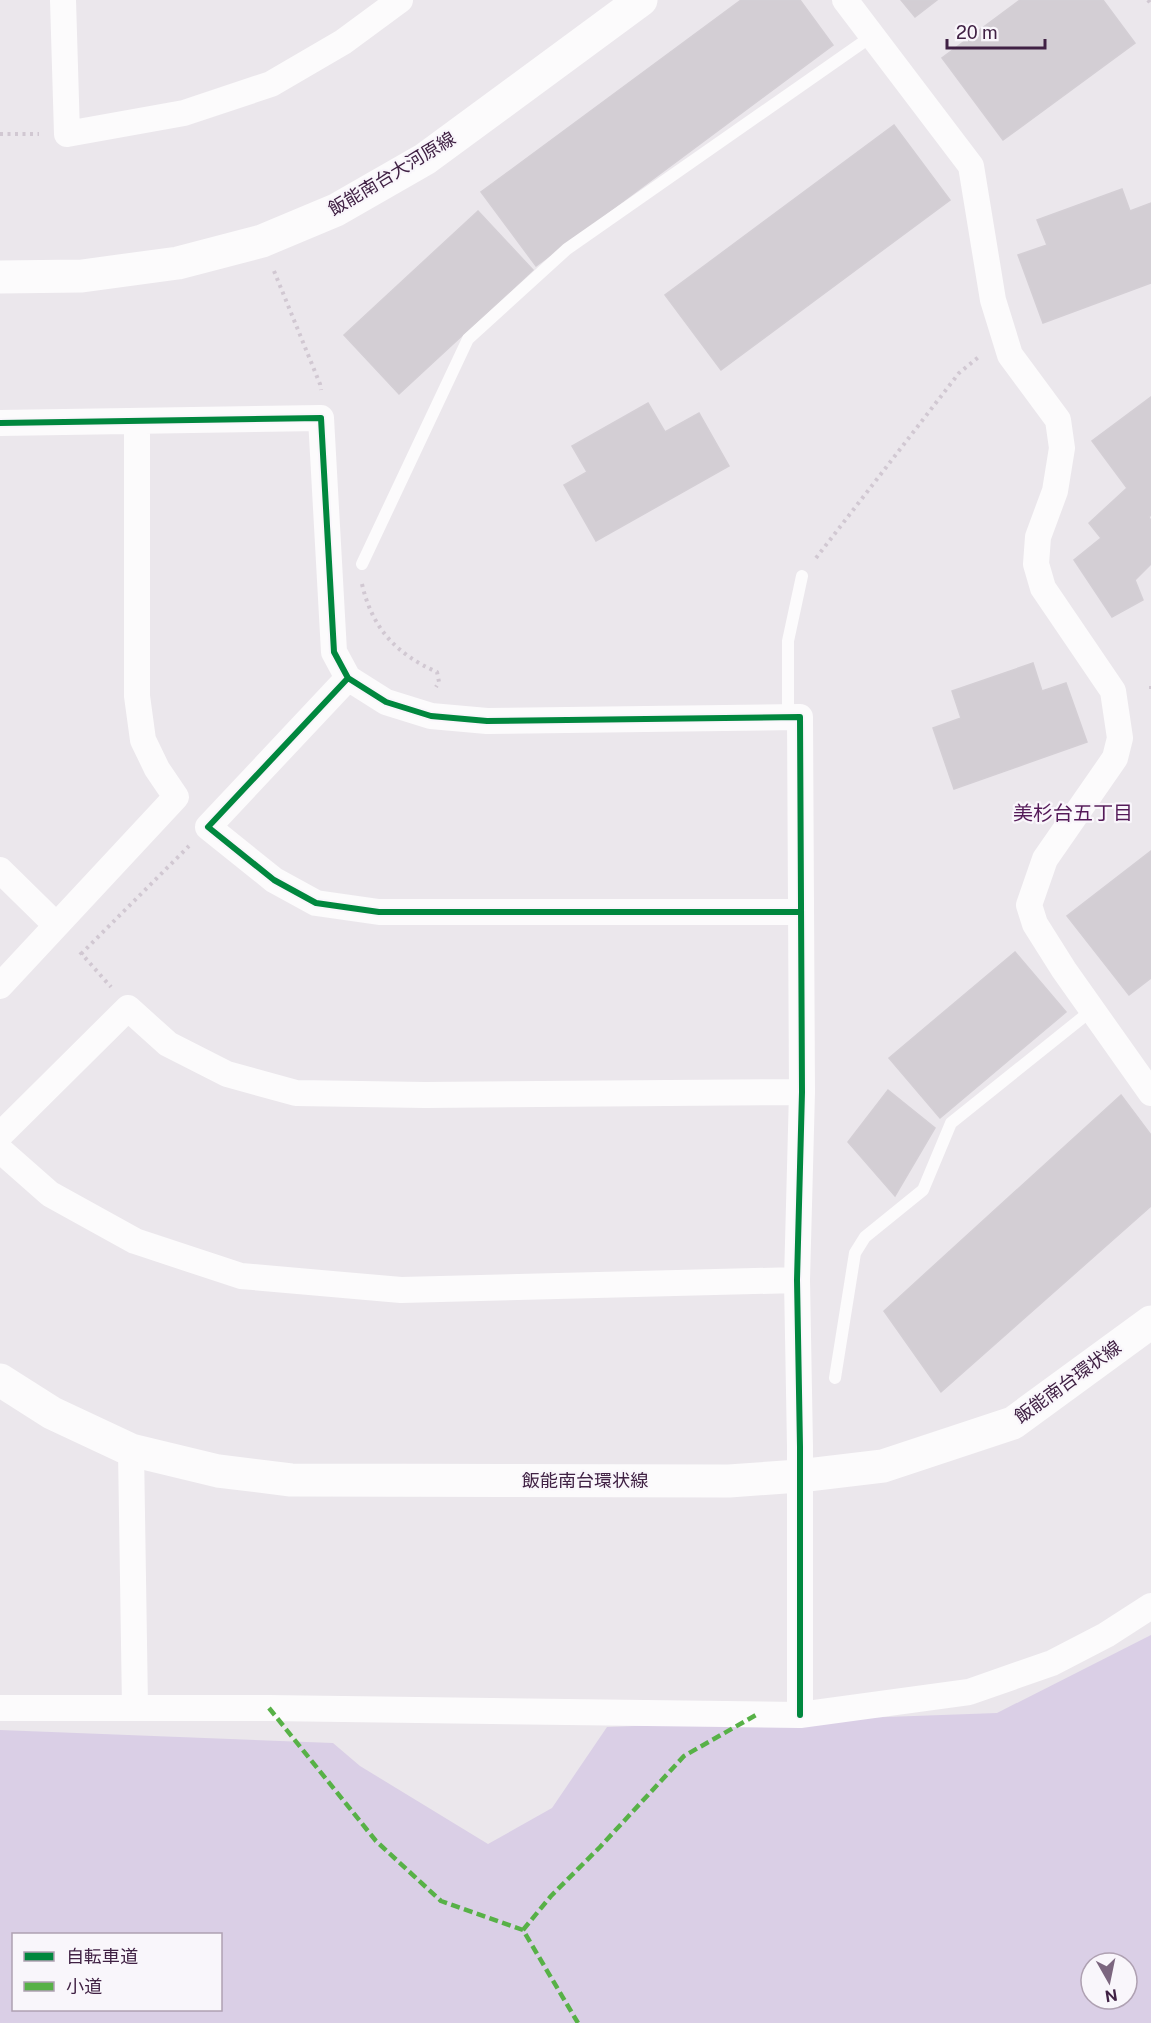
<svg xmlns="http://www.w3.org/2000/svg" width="1151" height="2023" viewBox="0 0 1151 2023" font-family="'Public Sans','Noto Sans JP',sans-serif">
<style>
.green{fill:#dacfe6;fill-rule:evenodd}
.building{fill:#d3ced4;stroke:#d4cfd5;stroke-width:1.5}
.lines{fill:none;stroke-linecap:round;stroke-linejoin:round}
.path{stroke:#d1c8d2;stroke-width:4;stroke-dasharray:3 4.5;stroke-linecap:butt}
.lane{stroke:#fcfbfc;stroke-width:12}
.street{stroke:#fcfbfc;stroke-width:26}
.secondary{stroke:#fcfbfc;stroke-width:33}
.quiet{stroke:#57b147;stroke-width:4.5;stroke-dasharray:9 4.5;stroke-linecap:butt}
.cycleway-casing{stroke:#f9f6fb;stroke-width:10}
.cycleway{stroke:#00873e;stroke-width:6}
.labels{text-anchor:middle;stroke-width:4.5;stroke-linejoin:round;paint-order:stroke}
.street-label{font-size:18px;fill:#402144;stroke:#f9f6fb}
.neighbourhood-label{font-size:20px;fill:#541a58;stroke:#f9f6fb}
</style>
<rect width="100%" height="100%" fill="#ebe7ec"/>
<path class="green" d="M1151,1635V2023H0V1730L333,1743L360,1766L488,1844L552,1808L607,1727L997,1713ZM14,1934H220V2010H14ZM1091,1963H1127V1999H1091Z"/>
<path class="building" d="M741,0H800L833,45L536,266L481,192Z
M901,0H937L915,17Z
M1020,0H1103L1135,43L1003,140L942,58Z
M894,125L950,200L721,370L665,295Z
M1122,189L1130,211L1151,203V283L1043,323L1018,255L1047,245L1037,220Z
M478,211L533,270L399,394L344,335Z
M1151,397V515L1149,517L1151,521V564L1135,580L1143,600L1112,617L1074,560L1101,538L1089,523L1127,488L1092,441Z
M648,403L665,432L699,413L729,466L596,541L564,485L587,472L572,446Z
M1033,663L1042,691L1066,683L1087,742L954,789L933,728L961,718L952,691Z
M1151,851V978L1129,995L1067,916Z
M1015,952L1066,1012L940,1118L889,1058Z
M888,1090L935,1128L895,1196L848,1142Z
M1121,1095L1151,1135V1206L941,1392L884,1311Z"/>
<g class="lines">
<path class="path" d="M1148,0L1151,4
M0,134H39
M274,271L320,384L321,390
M816,558L959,373L981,355
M362,584C372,628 396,654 437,672L439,682L436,687
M1151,686V689
M80,952L111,987
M81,954L189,846"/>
<path class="lane" d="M362,564L468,339L567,249L872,36
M788,717V641L802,576
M835,1378L855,1253L865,1237L923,1190L951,1123L1092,1010"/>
<path class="street" d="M63,0L67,134L184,113L271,84L343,42L400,0
M845,0L971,166L993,300L1010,355L1058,420L1062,448L1055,491L1038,537L1036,564L1043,588L1113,691L1120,738L1115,758L1045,859L1029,905L1035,924L1064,970L1151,1093
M0,423L321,418L334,652L348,678L208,827L274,880L316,903L379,912H800
M348,678L386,702L431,716L487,721L800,717L802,1092L797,1280L800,1447V1715
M0,870L56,925
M0,986L176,797L157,769L143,740L137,696V421
M0,1135L128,1008L168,1044L227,1074L296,1093L425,1095L802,1092
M0,1150L50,1194L135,1241L241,1276L401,1290L797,1280
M131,1450L135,1707
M0,1708H269L800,1715L969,1692L1052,1663L1106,1635L1151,1606"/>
<path class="secondary" d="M0,277L82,276L178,263L262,241L336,210L425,159L641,0
M0,1380L52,1413L131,1450L218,1471L291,1480L729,1481L799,1476L883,1466L1013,1423L1151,1322"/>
<path class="quiet" d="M269,1708L376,1841L441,1901L523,1930L578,2023
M523,1930L551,1896L600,1847L684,1756L756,1715"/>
<g class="cycleway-casing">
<path id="cycleway" d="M0,423L321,418L334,652L348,678L208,827L274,880L316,903L379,912H800
M348,678L386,702L431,716L487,721L800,717L802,1092L797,1280L800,1447V1715"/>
</g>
<use href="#cycleway" class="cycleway"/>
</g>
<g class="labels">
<g class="street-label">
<text transform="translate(392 174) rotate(-31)" y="6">飯能南台大河原線</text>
<text transform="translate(1068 1382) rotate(-36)" y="6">飯能南台環状線</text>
<text x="585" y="1487">飯能南台環状線</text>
</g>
<g class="neighbourhood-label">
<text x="1073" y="820">美杉台五丁目</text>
</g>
</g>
<rect x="12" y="1933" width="210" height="78" fill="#f9f6fb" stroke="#afa1b2" stroke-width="1.5"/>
<rect x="24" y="1952" width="30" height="9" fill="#00873e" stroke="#afa1b2" stroke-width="1.5"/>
<text x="66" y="1963" font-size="18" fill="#402144">自転車道</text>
<rect x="24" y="1982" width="30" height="9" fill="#57b147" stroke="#afa1b2" stroke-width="1.5"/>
<text x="66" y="1993" font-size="18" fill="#402144">小道</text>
<g transform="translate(1109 1981) rotate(171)"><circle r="28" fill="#f9f6fb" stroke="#afa1b2" stroke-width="1.5"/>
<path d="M0-4.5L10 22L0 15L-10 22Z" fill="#7c667f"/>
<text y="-9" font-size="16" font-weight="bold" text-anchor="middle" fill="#402144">N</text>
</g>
<path d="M947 39v9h98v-9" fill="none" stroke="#402144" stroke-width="3"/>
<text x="956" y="39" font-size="18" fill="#402144" stroke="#f9f6fb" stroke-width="4.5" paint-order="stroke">20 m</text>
</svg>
